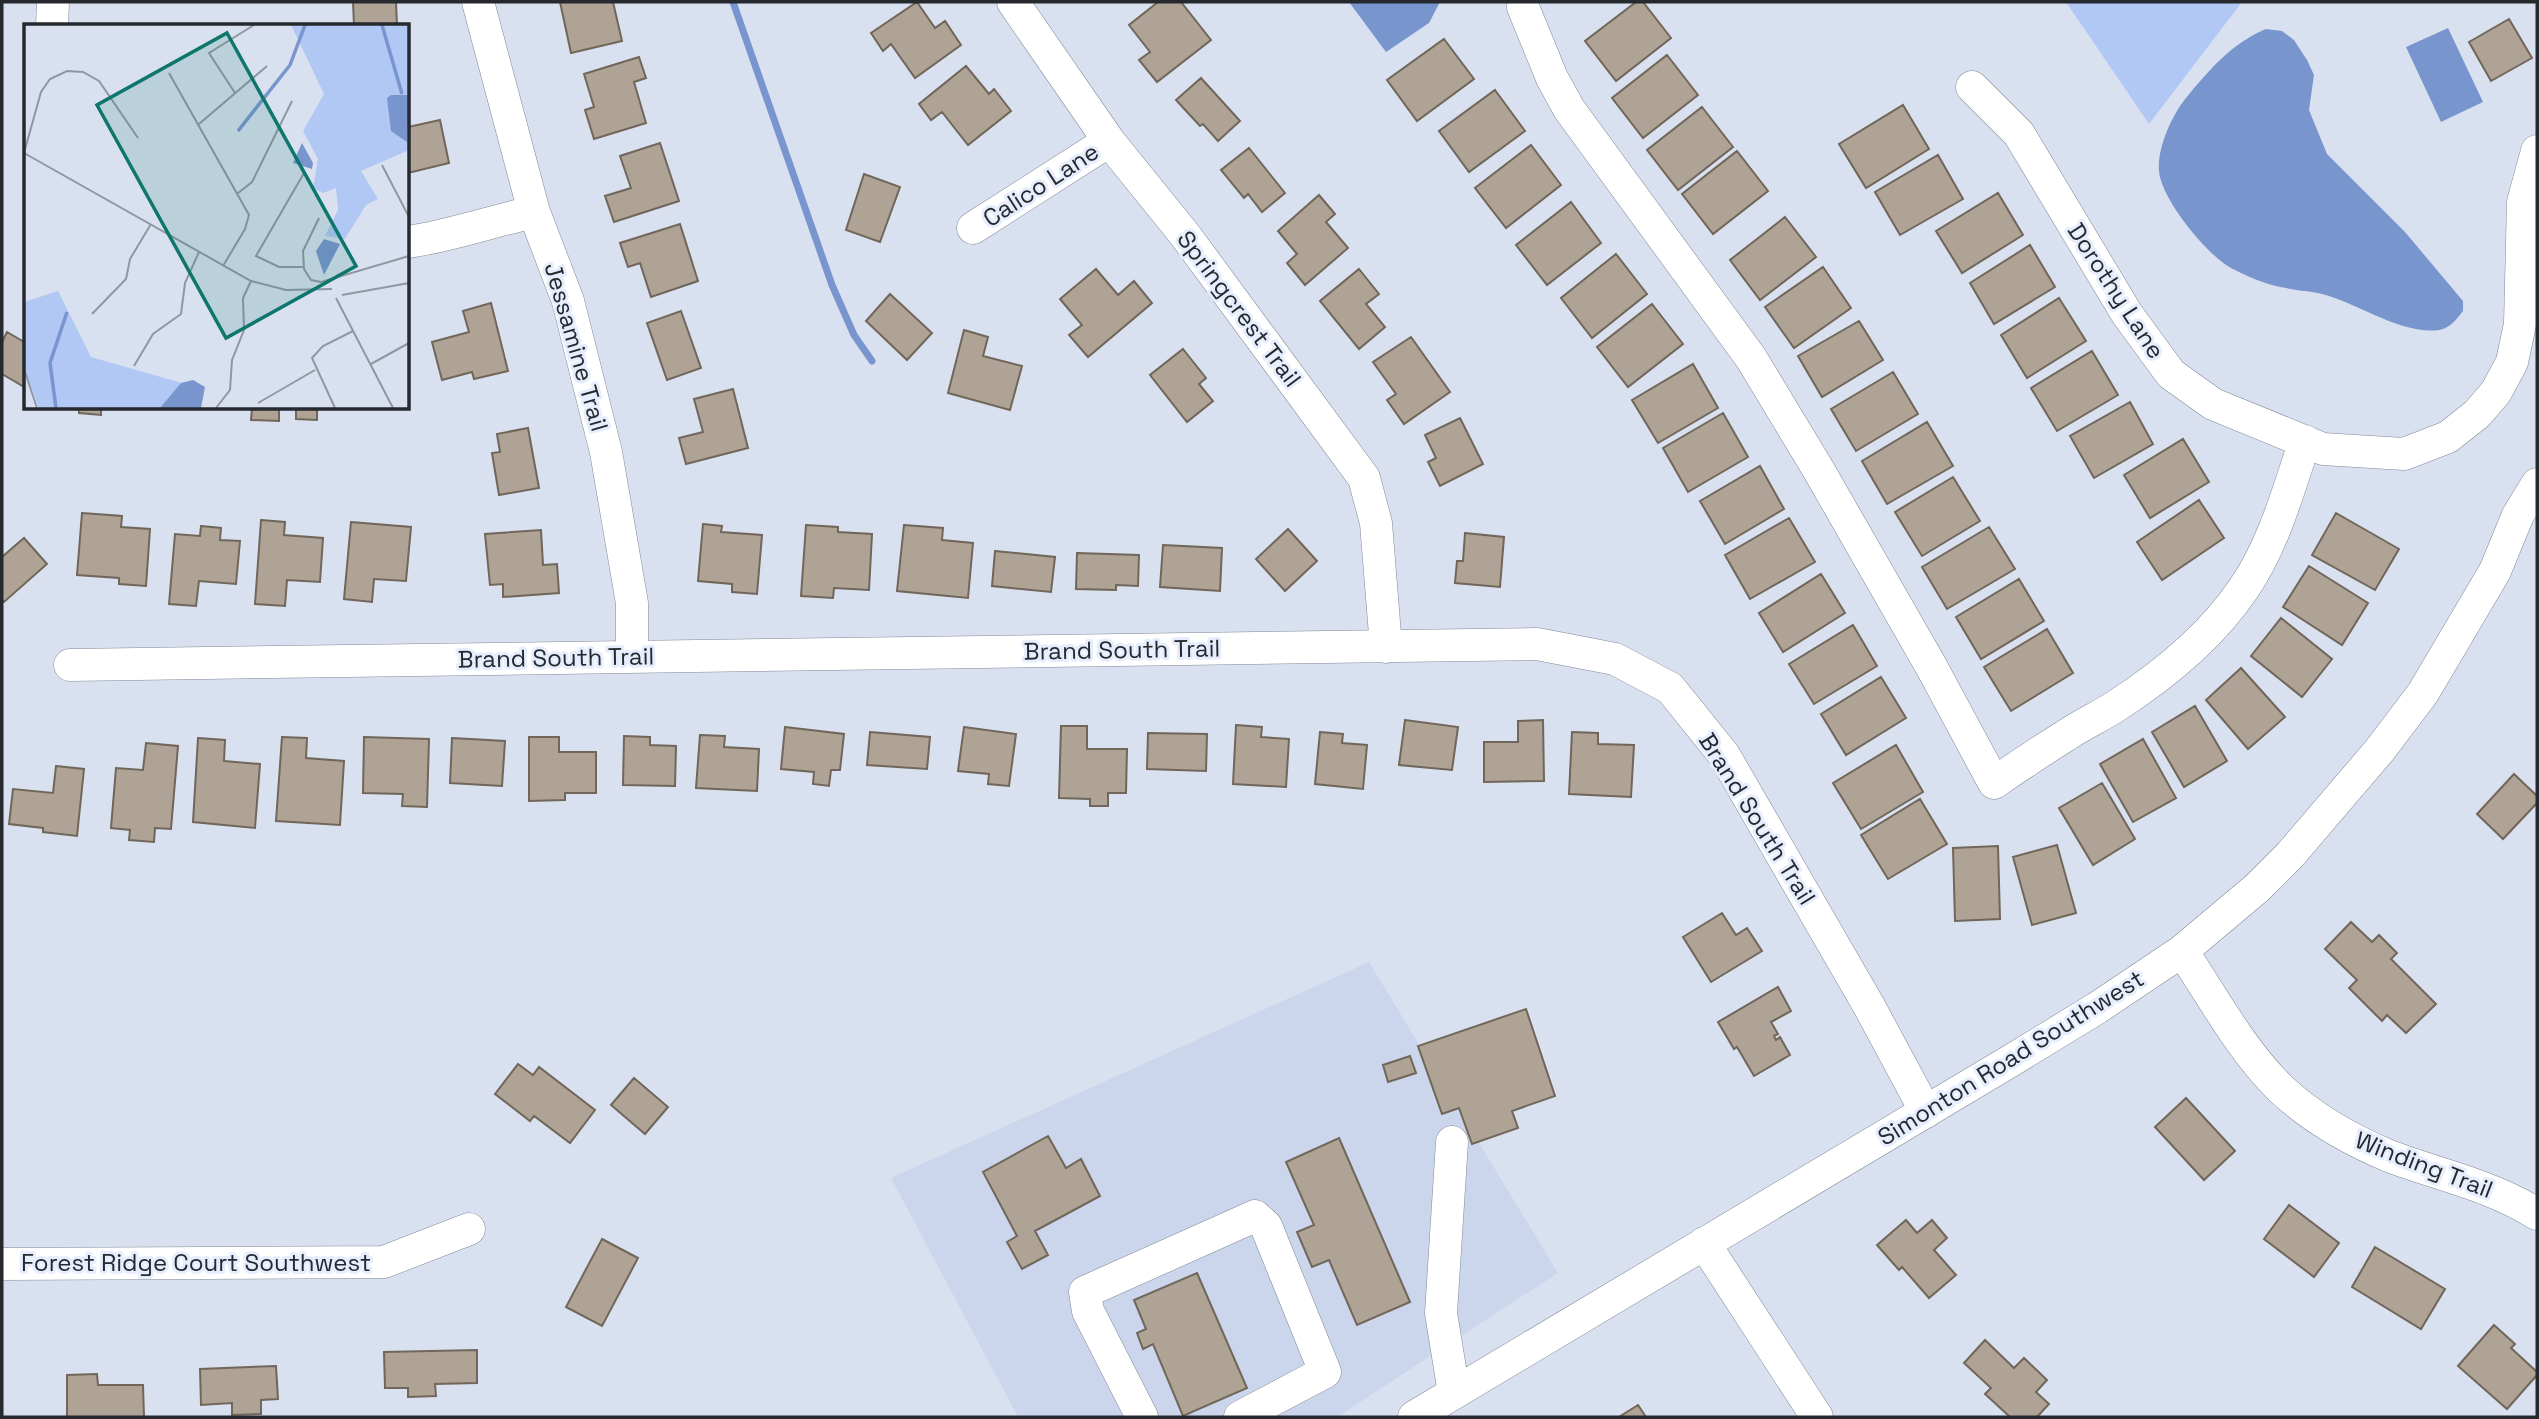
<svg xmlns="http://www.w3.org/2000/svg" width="2539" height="1419" viewBox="0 0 2539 1419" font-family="'Space Grotesk',sans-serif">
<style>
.built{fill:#cbd6ec}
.green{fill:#b1c8f5}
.water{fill:#7995ce}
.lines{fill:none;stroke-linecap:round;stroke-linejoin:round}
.stream{stroke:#7995ce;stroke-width:7}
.building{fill:#afa396;stroke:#706659;stroke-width:2}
.minor-casing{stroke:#818997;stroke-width:33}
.minor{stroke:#fff;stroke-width:32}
.labels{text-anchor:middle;stroke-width:6;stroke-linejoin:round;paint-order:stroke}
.street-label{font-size:24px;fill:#26292e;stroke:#e6eefe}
.inset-river{fill:none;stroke:#7995ce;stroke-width:3.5}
.inset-road{fill:none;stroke:#9197a2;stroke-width:2}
.view{fill:#0f766e;fill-opacity:0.15;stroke:#0f766e;stroke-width:3.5}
.inset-edge{fill:none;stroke:#26292e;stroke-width:3.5}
</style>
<rect width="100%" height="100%" fill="#d9e1f0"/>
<path class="built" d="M1369,962L1558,1273L1337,1417H1018L891,1178Z"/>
<path class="green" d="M2066,2H2242L2149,124Z"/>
<path class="water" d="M1349,2H1440L1429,23L1386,52Z
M2448,28L2483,102L2441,122L2406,47Z
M2266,29L2282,31L2294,40L2307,60L2314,75L2309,110L2327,154L2405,232L2463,301V311C2456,320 2450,328 2439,330C2401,335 2358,303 2322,294C2311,291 2298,291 2286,288C2267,285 2248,277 2231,268C2207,255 2161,199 2159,171C2157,148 2172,115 2186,98C2209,70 2232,43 2266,29Z"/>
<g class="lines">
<path class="stream" d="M733,2L832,285L854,335L872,361"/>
</g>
<path class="building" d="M353,2H396L397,26H354Z
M560,2H613L622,41L571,53Z
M917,2L935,28L945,21L961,45L915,78L891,44L883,51L871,33Z
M1158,2H1181L1211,40L1157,82L1139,60L1150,52L1129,25Z
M1636,2H1643L1671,38L1616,81L1585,41Z
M2509,19L2532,58L2491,81L2469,42Z
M1444,39L1474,79L1417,121L1387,80Z
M1667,55L1698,95L1643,138L1612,98Z
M639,57L646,78L634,82L646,123L594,139L585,110L594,107L584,74Z
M966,66L989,94L994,89L1011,111L968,145L942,112L931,120L919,104Z
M1201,78L1240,121L1218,141L1203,124L1200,126L1176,100Z
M1495,90L1525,131L1469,172L1439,131Z
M1903,105L1929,149L1866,188L1839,144Z
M1702,107L1733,147L1678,190L1647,150Z
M440,120L449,163L408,173V127Z
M660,143L679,201L614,222L605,196L631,188L620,156Z
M1531,145L1561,185L1506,228L1475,188Z
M1249,148L1285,193L1262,212L1248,194L1244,198L1221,170Z
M1737,151L1768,191L1713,234L1682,194Z
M1938,155L1963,199L1900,235L1875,192Z
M864,174L900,187L880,242L846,230Z
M1998,193L2023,235L1962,273L1936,231Z
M1319,195L1335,214L1326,222L1348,248L1305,285L1287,263L1297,254L1278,231Z
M1571,202L1601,243L1547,285L1516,245Z
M1785,217L1816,257L1760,300L1730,260Z
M680,224L698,281L651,297L640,263L628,267L620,243Z
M2030,245L2055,287L1994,324L1970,283Z
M1616,254L1647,294L1592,338L1561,298Z
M1823,267L1851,308L1794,348L1765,307Z
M1096,269L1118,295L1134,281L1152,303L1088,357L1069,335L1082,325L1060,299Z
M1359,269L1379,294L1366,304L1385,327L1359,349L1320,301Z
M890,294L932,333L907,360L866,321Z
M2059,298L2086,341L2027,378L2001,335Z
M491,303L508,371L474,379L472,372L442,380L432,342L469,332L463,311Z
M1652,304L1683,344L1628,387L1597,347Z
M681,311L701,368L667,380L647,323Z
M1859,321L1883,360L1822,397L1798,356Z
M964,330L988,337L983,356L1022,366L1010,410L948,393Z
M7,332L26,343V388L2,374V342Z
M1411,337L1450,392L1404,424L1387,400L1396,394L1373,362Z
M1183,349L1206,378L1199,384L1213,401L1187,422L1150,375Z
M2092,351L2118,395L2057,431L2031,388Z
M1693,364L1718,408L1658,443L1632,400Z
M1893,372L1918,414L1856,451L1831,409Z
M733,389L748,448L686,464L679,438L703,432L694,399Z
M2130,402L2153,444L2094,478L2070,436Z
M79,408H101V415L79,413Z
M252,408H279V421L251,420Z
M296,408H317V420L296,419Z
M1723,413L1748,457L1688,492L1663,448Z
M1460,418L1483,464L1440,486L1428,462L1436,458L1425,435Z
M1927,422L1953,466L1887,504L1862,461Z
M528,428L539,488L499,495L492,453L500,452L497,434Z
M2183,439L2209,482L2150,518L2124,475Z
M1760,466L1784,509L1725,544L1700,501Z
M1953,477L1980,521L1922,556L1895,512Z
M2199,500L2224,538L2162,580L2137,542Z
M82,513L122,516L121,527L150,529L146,586L119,584V578L77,575Z
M2336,513L2399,549L2375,590L2312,555Z
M1789,518L1815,562L1750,599L1725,555Z
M261,520L285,522L284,535L323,538L320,582L287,580L285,606L255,604Z
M351,522L411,527L406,581L374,579L372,602L344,599Z
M703,524L722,526L721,532L762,535L757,594L732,592V584L698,581Z
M806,525L838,527V532L872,534L869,590L834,588L833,598L801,596Z
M904,525L943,528L942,540L973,543L968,598L897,591Z
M201,526L221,528L220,540L240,541L236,584L199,581L196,606L169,604L175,534L200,536Z
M1989,527L2015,569L1947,609L1922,567Z
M1288,529L1317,561L1285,591L1256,559Z
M541,530L543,565L557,564L559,593L503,597V584L490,585L485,534Z
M1465,533L1504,537L1500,587L1455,583L1457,561H1463Z
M24,538L47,564L4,602L2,600V557Z
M1163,545L1222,548L1220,591L1160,587Z
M995,551L1055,557L1051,592L992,586Z
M1077,553L1139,555L1138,586L1116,585V590L1076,589Z
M2309,566L2368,603L2342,645L2283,607Z
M1821,574L1845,613L1783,652L1759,613Z
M2019,579L2044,621L1981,659L1956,617Z
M2281,618L2332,659L2302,697L2251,656Z
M1853,625L1877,666L1814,704L1789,664Z
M2047,629L2073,673L2011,711L1984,667Z
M2241,668L2285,717L2248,749L2206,700Z
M1881,677L1906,718L1846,755L1821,714Z
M2195,706L2227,761L2184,787L2152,732Z
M1405,720L1458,727L1452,770L1399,765Z
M1543,720L1544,781L1484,782V742H1518V721Z
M1236,725L1262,727L1261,737L1289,739L1286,787L1233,784Z
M1061,726H1087V749H1127L1126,793H1108V806H1090V799L1059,798Z
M785,727L844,734L840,770H831L829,786L813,784L814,772L781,769Z
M964,727L1016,734L1009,786L988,784L989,774L958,771Z
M870,732L930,737L927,769L867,765Z
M1320,732L1343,734L1342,743L1367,745L1363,789L1315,784Z
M1572,732L1598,733V744L1634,745L1631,797L1569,794Z
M1148,733L1207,734L1206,771L1147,769Z
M700,735L725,736L724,747L759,749L757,791L696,788Z
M624,736L650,737V745L676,746L675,786L623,785Z
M282,737L307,738L306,758L344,761L340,825L276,821Z
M364,737L429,739L427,807L402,806L403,794L363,793Z
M529,737H559V752H596V793H565V800L529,801Z
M198,738L225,740L224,761L260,764L255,828L193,822Z
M452,738L505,741L502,786L450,783Z
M2143,739L2176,798L2133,822L2100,764Z
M146,743L178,746L171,829L155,828L154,842L129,840L130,830L111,828L116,768L143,770Z
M1896,745L1923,792L1861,829L1833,783Z
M56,766L84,769L77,836L43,832V828L9,824L13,789L53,793Z
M2514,774L2537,796V803L2503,839L2477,814Z
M2102,783L2135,839L2093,865L2059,808Z
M1920,799L1947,844L1888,879L1861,835Z
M2057,845L2076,913L2032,925L2013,857Z
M1998,846L2000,919L1955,921L1953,848Z
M1722,913L1736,935L1747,928L1762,951L1711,982L1683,937Z
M2351,922L2372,942L2379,935L2397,953L2391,959L2436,1004L2406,1033L2387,1015L2382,1021L2349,988L2357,980L2325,949Z
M1778,987L1791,1011L1771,1022L1778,1034L1774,1036L1776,1040L1780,1037L1790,1055L1754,1076L1737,1047L1734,1049L1718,1022Z
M1526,1009L1555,1096L1512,1111L1518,1128L1472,1144L1459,1108L1442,1114L1418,1046Z
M1410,1056L1416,1073L1388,1082L1383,1065Z
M518,1064L533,1075L539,1067L595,1110L570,1143L534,1116L530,1121L495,1094Z
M634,1078L668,1107L645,1134L611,1105Z
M2186,1098L2235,1151L2204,1180L2155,1127Z
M1048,1136L1066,1168L1081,1159L1100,1196L1035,1231L1048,1255L1022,1269L1007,1242L1017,1236L983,1172Z
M1339,1138L1410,1302L1357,1325L1329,1260L1312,1267L1297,1232L1314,1225L1286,1162Z
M2289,1205L2339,1243L2314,1277L2264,1239Z
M1906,1220L1917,1233L1932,1220L1947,1238L1934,1250L1956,1275L1929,1298L1902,1267L1899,1270L1877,1245Z
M602,1239L638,1258L602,1326L566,1307Z
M2375,1247L2445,1289L2421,1329L2352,1287Z
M1197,1273L1247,1388L1183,1416L1153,1344L1143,1349L1137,1333L1146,1329L1134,1300Z
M2494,1325L2515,1344L2511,1348L2537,1372V1375L2507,1409L2458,1366Z
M1985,1340L2014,1368L2024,1358L2047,1380L2036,1392L2049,1404L2037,1417H2010L1985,1394L1991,1388L1964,1363Z
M477,1350V1383L435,1384L436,1396L408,1397V1388H385L384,1352Z
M276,1366L278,1399L261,1400V1414L232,1415V1403L201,1405L200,1369Z
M97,1374L98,1385H143L144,1417H67V1375Z
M1638,1405L1646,1417H1619Z"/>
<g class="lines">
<g class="minor-casing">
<path id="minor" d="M478,2L534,212L568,301L606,452L632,603V657
M1013,2L1109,141L1185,235L1364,478L1376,523L1386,647
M1523,7L1552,78L1569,109L1751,358L1818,469L1931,666L1994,783C2017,767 2041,751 2065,736C2081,725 2099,717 2116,706C2164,675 2211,637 2244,588C2274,544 2288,491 2305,441
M52,26L53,2
M1972,87L2019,134L2127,314L2171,374L2213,404L2323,449L2404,454L2448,437L2477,414L2496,392L2512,362L2520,324L2523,202L2537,151
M973,228L1109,141
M408,242C450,236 492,221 534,212
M70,665L1537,644L1615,659L1670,688L1724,755L1869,1006L1926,1112
M2182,951C2213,997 2241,1050 2281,1089C2312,1118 2351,1140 2389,1156C2442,1176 2488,1184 2537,1214
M1452,1142L1441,1313L1454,1393
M1704,1243L1817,1417
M2,1264L384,1262L469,1229
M1142,1417L1088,1311L1085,1292L1255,1216L1266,1226L1325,1372L1240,1417
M1414,1417L2012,1060L2097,1008L2182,951L2257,888L2290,855L2379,751L2423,693L2495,571L2518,515L2537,484"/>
</g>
<use href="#minor" class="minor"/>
</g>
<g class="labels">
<g class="street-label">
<text transform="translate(1041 185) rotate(-33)" y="8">Calico Lane</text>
<text transform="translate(2116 291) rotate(57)" y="8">Dorothy Lane</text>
<text transform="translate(1239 309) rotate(53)" y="8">Springcrest Trail</text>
<text transform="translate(576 347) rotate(74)" y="8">Jessamine Trail</text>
<text transform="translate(1122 650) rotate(-1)" y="8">Brand South Trail</text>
<text transform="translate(556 658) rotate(-1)" y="8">Brand South Trail</text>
<text transform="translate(1757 819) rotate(58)" y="8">Brand South Trail</text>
<text transform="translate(2011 1058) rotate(-32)" y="8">Simonton Road Southwest</text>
<text transform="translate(2424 1165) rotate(21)" y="8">Winding Trail</text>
<text x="196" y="1271">Forest Ridge Court Southwest</text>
</g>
</g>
<g transform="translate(24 24)">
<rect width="385" height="385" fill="#d9e1f0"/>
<path d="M267,1H385V126L337,147L354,175L342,181L321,215L301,212L314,186L312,164L299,169L289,164L294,135L279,107L300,70ZM34,267L67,333L165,361L145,373L139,384H15L0,344V278Z" fill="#b1c8f5"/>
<path d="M367,71H385L383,118L367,107L363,74ZM278,119L289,139L288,145L269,139ZM300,215L316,220L300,251L292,227ZM169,356L181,363L177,384H136L157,359Z" fill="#7995ce"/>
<path class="inset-river" d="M358,1L378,70M214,107L266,41L281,1M32,384L26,339L43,288"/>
<path class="inset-road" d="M145,49L225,191L221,205L199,242M211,69L185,29L230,1M175,100L243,42M0,129L227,257L262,266L308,265M0,129L17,68L26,55L43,47L59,48L75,57L114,114M358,141L385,193M214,169L228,158L268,77M295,194L279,227L280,245L287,256L297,258L385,232M280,243H255L232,232L280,149M318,271L385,259M312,274L369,384M68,290L102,255L106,235L127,200M347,340L385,319M110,342L129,310L157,290L161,259L175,228M0,345L13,384M234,379L291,346M192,384L206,366L208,336L220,306L219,274L227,257M311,384L288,334L299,322L329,307"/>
<path class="view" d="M203,9L332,242L202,314L73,81Z"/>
<rect width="385" height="385" class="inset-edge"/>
</g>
<rect width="2539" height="1419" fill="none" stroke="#26292e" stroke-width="7"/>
</svg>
